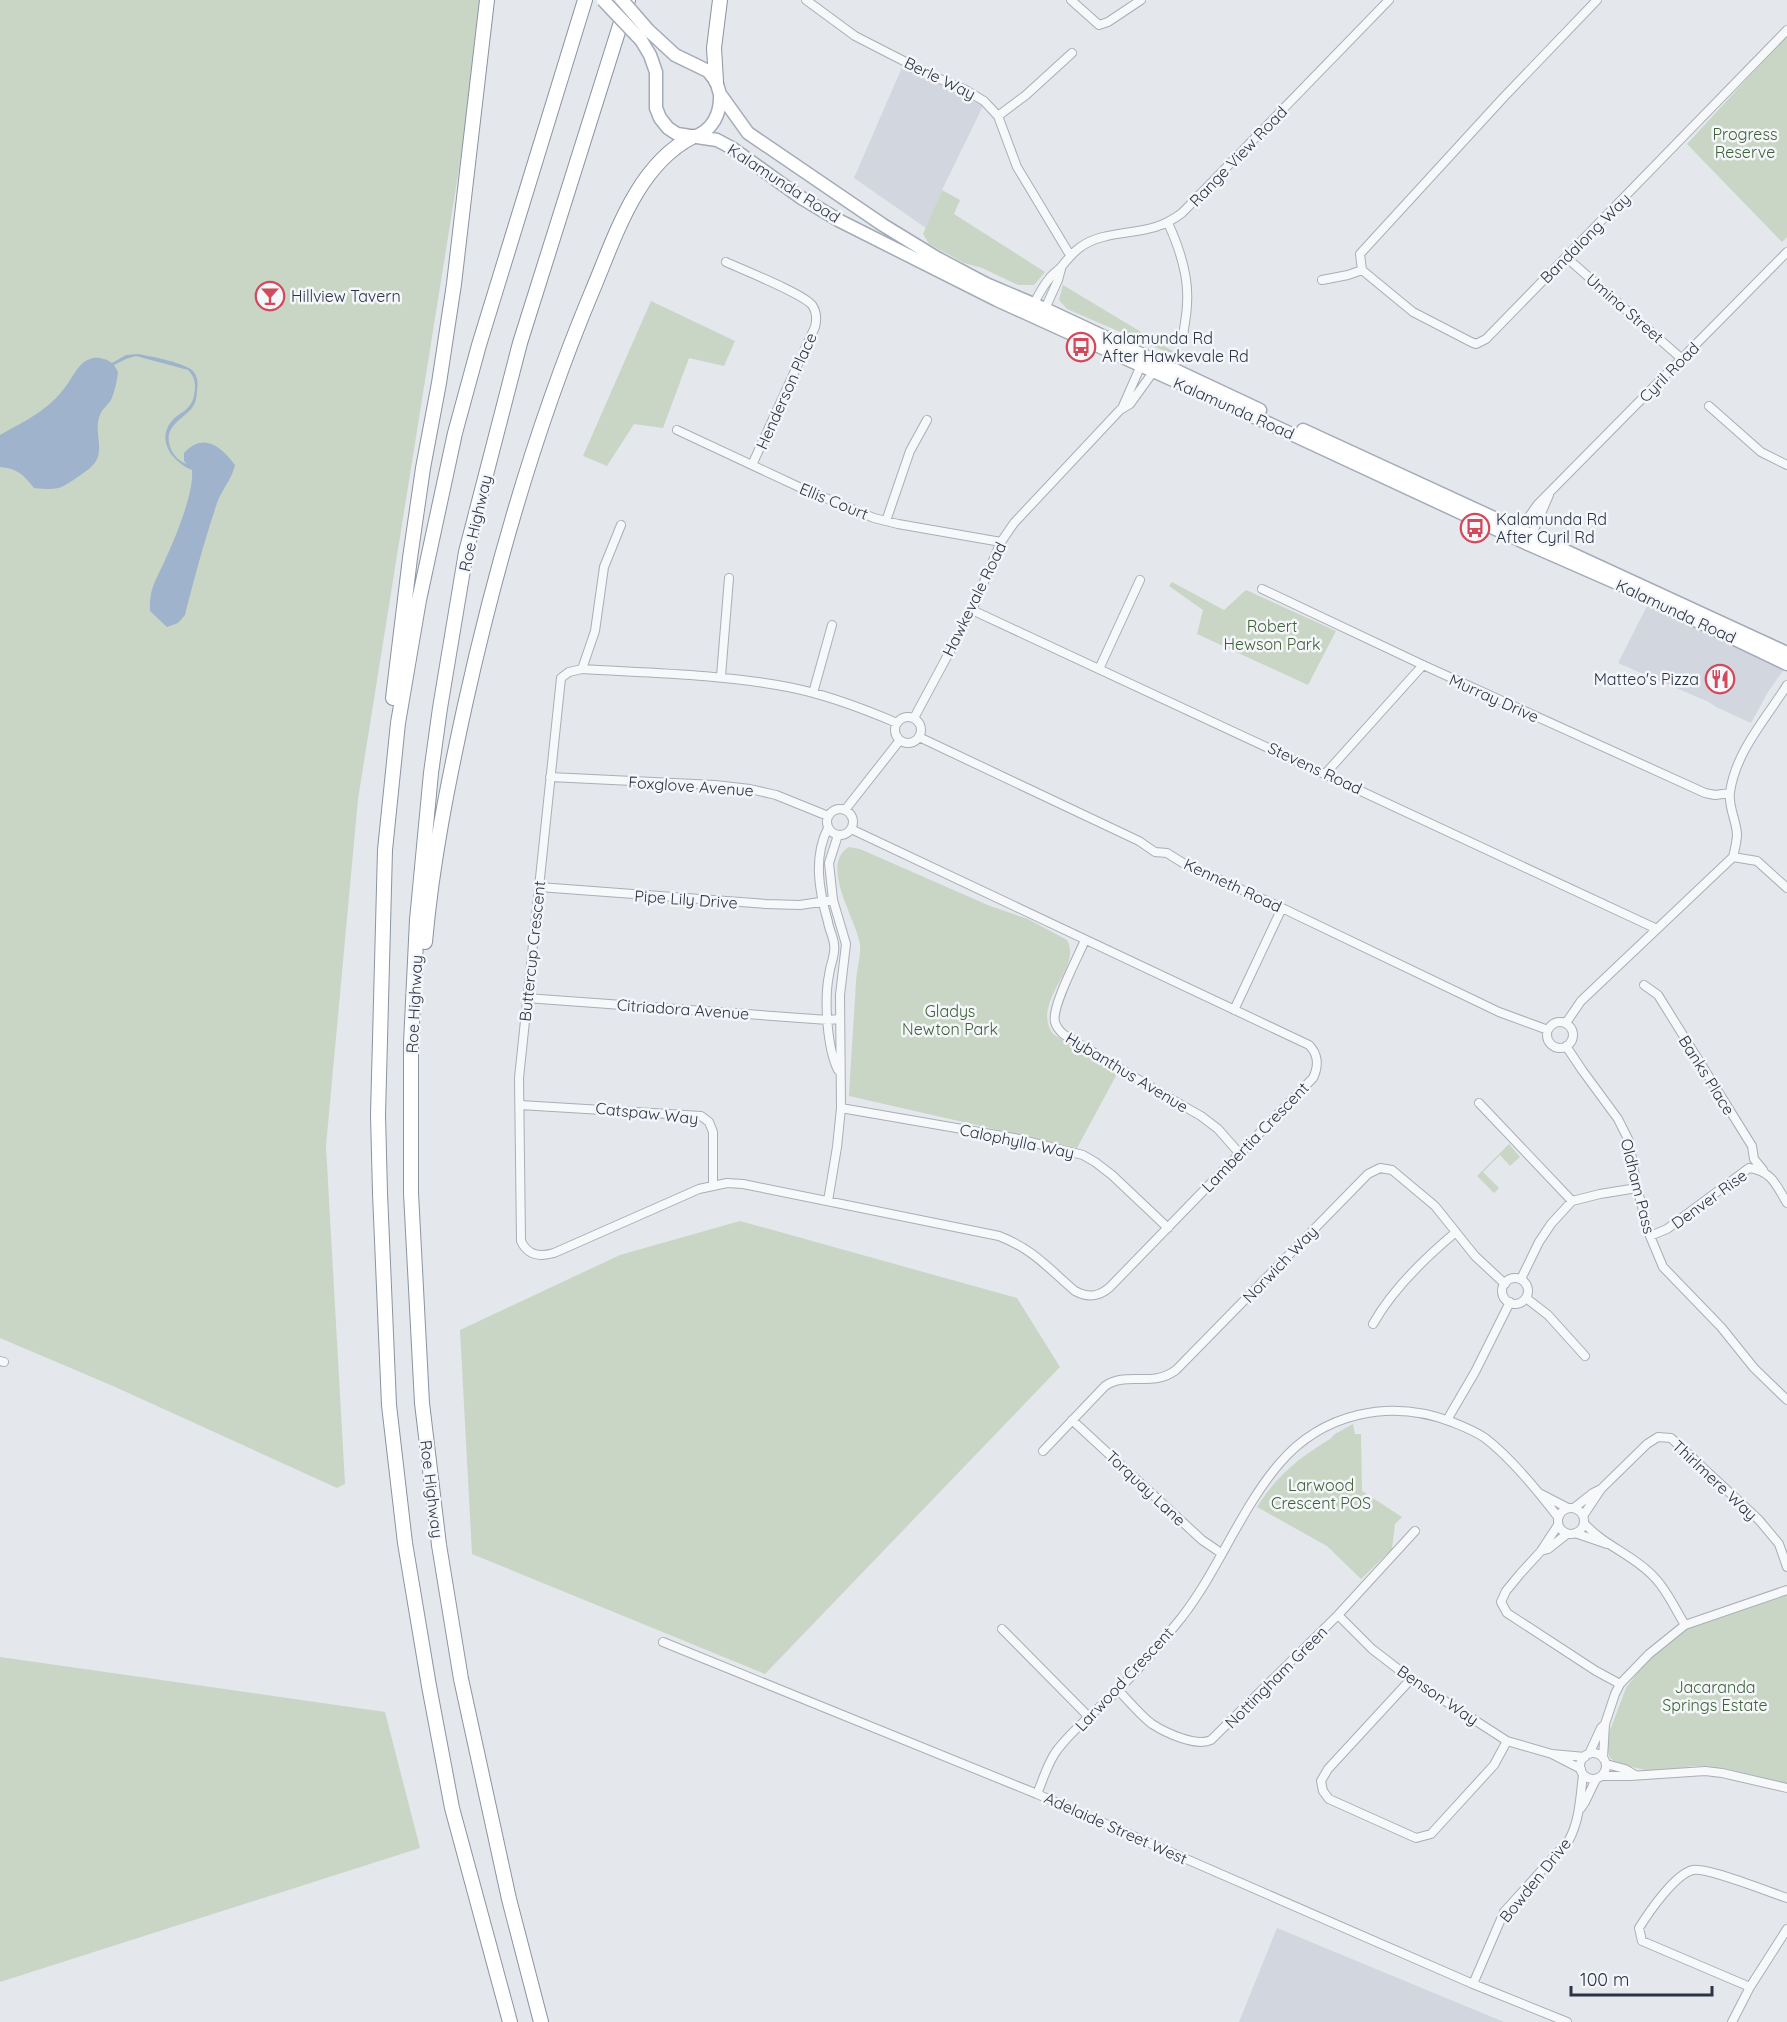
<svg xmlns="http://www.w3.org/2000/svg" width="1787" height="2022" viewBox="0 0 1787 2022" font-family="Quicksand,sans-serif">
<style>
.built{fill:#d2d6de}
.green{fill:#c9d6c5}
.water{fill:#9fb4cc}
.lines{fill:none;stroke-linecap:round;stroke-linejoin:round}
.street-casing{stroke:#a9aeb7;stroke-width:10}
.primary-casing{stroke:#a3abb8;stroke-width:15}
.highway-casing{stroke:#8b94a3;stroke-width:16}
.street{stroke:#f7f8fa;stroke-width:8}
.primary{stroke:#fff;stroke-width:12}
.highway{stroke:#fff;stroke-width:14}
.primary-bridge-casing{stroke:#a3abb8;stroke-width:15;stroke-linecap:butt}
.primary-bridge{stroke:#fff;stroke-width:12}
.labels{text-anchor:middle;stroke-width:5;stroke-linejoin:round;paint-order:stroke}
.street-label{font-size:16px;fill:#2b3445;stroke:#f4f6f9}
.park-label{font-size:16px;fill:#3f6138;stroke:#f4f6f9}
.poi-label{font-size:16px;fill:#2b3445;stroke:#f4f6f9;text-anchor:start}
</style>
<rect width="100%" height="100%" fill="#e4e7ec"/>
<path class="built" d="M903,65L983,106L942,190L926,228L854,178Z
M1647,606L1785,668L1768,692L1751,723L1716,707L1709,702L1618,663Z
M1277,1928L1504,2022H1239Z"/>
<path class="green" d="M0,0H486L358,799L326,1146L345,1484L337,1488L113,1386L0,1338Z
M1787,35V237L1782,242L1687,144Z
M942,190L960,200L954,214L1045,272L1034,285H1018L982,268L964,263L929,244L923,234Z
M1063,285L1176,353V356L1067,309L1059,300Z
M651,301L735,341L724,366L689,358L663,428L634,424L607,466L583,456Z
M1172,582L1224,610L1246,590L1336,631L1308,685L1197,634L1203,610L1169,586Z
M849,847L860,849L990,906L1028,919L1067,940C1083,968 1030,1002 1053,1034L1117,1074L1077,1148L849,1096C851,1057 854,1019 856,981C857,969 861,955 860,944C856,919 819,864 849,847Z
M1509,1144L1520,1157L1510,1166L1500,1155L1483,1172L1499,1188L1494,1193L1477,1176Z
M740,1221L1017,1298L1060,1367L765,1674L472,1554L460,1330L620,1255Z
M1353,1424L1355,1434H1361L1362,1491L1402,1517L1395,1524L1392,1549L1361,1579L1327,1546L1257,1507C1277,1475 1299,1458 1330,1439L1335,1434Z
M1787,1595V1784L1707,1766H1693L1654,1772L1615,1763L1609,1756L1607,1744L1609,1733L1626,1688L1646,1662L1671,1640L1688,1628Z
M0,1657L385,1712L420,1848L0,1982Z"/>
<path class="water" d="M138,354C150,356 187,363 194,372C198,378 198,384 197,390C197,396 196,403 192,408C181,421 162,427 171,449C174,456 180,462 187,464L184,461V453C203,432 221,446 235,465C232,479 222,489 217,503C205,539 194,579 185,615L178,623L167,627L150,611C149,587 157,579 166,558C176,536 194,493 192,470C177,464 160,447 167,429C175,409 194,416 195,387C195,380 193,375 188,370L136,356L126,359L114,365L118,372C117,381 115,391 111,400C108,405 102,409 100,415C94,429 102,443 98,457C95,465 88,470 82,474C61,488 61,491 34,488C24,475 17,468 0,467V435C25,421 49,410 66,386C73,377 79,362 90,359C97,356 107,359 112,363L126,355Z"/>
<g class="lines">
<g class="street-casing">
<path id="street" d="M806,0L855,36L933,76L964,89L984,101L998,116L1017,167L1070,255
M1071,0L1099,25L1108,22L1141,0
M1597,0L1503,98L1360,254L1362,270L1413,312L1471,342L1476,344L1486,339L1787,30
M998,116L1026,95L1072,53
M1168,223C1179,247 1189,277 1187,303C1187,314 1184,326 1183,337
M1567,258L1682,359
M726,262C743,270 802,293 812,305C817,312 817,319 815,327L752,465
M1322,280L1348,275L1362,270
M1032,307C1037,298 1042,287 1049,279C1052,274 1058,271 1062,266C1074,251 1083,242 1103,237C1135,229 1154,234 1182,213L1389,0
M1044,311L1058,280L1061,269
M1123,406L1142,363
M1709,406L1761,452L1787,465
M677,430L799,487L874,518L898,524L1001,542
M886,521L910,451L927,420
M1518,532L1538,504L1787,252
M1530,539L1549,495
M1262,589L1423,665L1705,793L1715,795L1730,793
M972,610L1657,929
M582,669L595,631L604,567L621,525
M1099,669L1140,580
M721,676L729,578
M813,693L832,625
M895 730a13 13 0 1 1 26 0a13 13 0 1 1-26 0Z
M914,718L972,610L1001,542L1014,523L1120,410L1130,404L1156,368
M919,737L1139,841L1155,852L1167,853L1183,863L1282,908L1499,1012L1548,1030
M1326,773L1423,665
M550,777L715,785L750,789L776,795L828,816
M827 822a13 13 0 1 1 26 0a13 13 0 1 1-26 0Z
M845,810L900,740
M828,828C813,857 819,891 828,922C829,929 833,936 834,944C836,954 830,965 829,975C824,1000 827,1048 838,1070
M851,829L1309,1045C1318,1054 1319,1066 1313,1078L1110,1287C1099,1297 1088,1298 1075,1291C1048,1268 1033,1249 999,1236L743,1184L727,1183L699,1189L554,1253C540,1257 528,1256 521,1241L519,1078L561,678L569,672L582,669C651,673 720,674 788,687C825,694 862,708 897,723
M1733,857L1757,861L1787,888
M539,887L766,904L800,905L833,900
M1085,940C1078,957 1051,1007 1055,1022C1056,1027 1060,1031 1063,1034L1159,1092L1201,1116L1218,1129L1240,1154
M1644,985L1658,995L1752,1146L1754,1159L1763,1170
M526,998L828,1020L839,1019
M1234,1010L1282,908
M1547 1035a13 13 0 1 1 26 0a13 13 0 1 1-26 0Z
M1566,1023L1581,1001L1733,857C1735,849 1737,841 1737,834C1736,819 1728,807 1730,792C1736,751 1766,719 1787,685
M1566,1046L1582,1070L1618,1119L1629,1141L1637,1188L1650,1236L1663,1267L1721,1327L1754,1368L1787,1400
M1479,1103L1572,1201
M520,1105L701,1116L709,1122L713,1132V1185
M841,1108L1014,1138L1083,1155L1095,1162L1112,1175L1168,1228
M828,1201L837,1147L841,1108L840,995L846,944L833,900L829,863L838,835
M1650,1236L1667,1229L1749,1168C1772,1171 1776,1185 1787,1203
M1502 1291a13 13 0 1 1 26 0a13 13 0 1 1-26 0Z
M1521,1279L1539,1242L1551,1224L1572,1201L1600,1194L1637,1188
M1526,1298L1548,1315L1585,1356
M1373,1324C1392,1290 1426,1257 1456,1232
M0,1361L4,1362
M1072,1420L1202,1540L1221,1553
M1447,1420L1475,1372L1510,1302
M1043,1451L1105,1386C1127,1371 1152,1388 1176,1370L1368,1174L1380,1168L1392,1170L1435,1206L1475,1256L1505,1284
M1539,1493L1568,1508
M1558 1521a13 13 0 1 1 26 0a13 13 0 1 1-26 0Z
M1574,1508L1593,1493L1601,1489L1647,1444L1658,1437L1671,1438L1759,1520L1779,1544L1787,1567
M1583,1516L1601,1489
M1584,1523C1604,1546 1634,1555 1654,1577C1667,1590 1675,1609 1685,1625
M1558,1525L1541,1551L1520,1574L1506,1591L1501,1602L1507,1613L1596,1671L1620,1684
M1575,1533L1607,1544
M1541,1551L1548,1549L1567,1534
M1338,1615L1372,1649L1411,1679L1507,1741L1552,1754L1581,1769
M1002,1629L1089,1717
M663,1642L1037,1794L1473,1984L1567,2022
M1411,1679L1328,1769L1321,1781L1323,1791L1329,1799L1416,1838L1431,1834L1494,1765L1507,1741
M1118,1690C1129,1701 1140,1715 1152,1724C1166,1733 1196,1747 1211,1740L1338,1615L1415,1531
M1580 1766a13 13 0 1 1 26 0a13 13 0 1 1-26 0Z
M1552,1754L1585,1757
M1589,1754L1601,1728L1605,1724
M1603,1758L1605,1724L1615,1694L1620,1684L1649,1654L1685,1625L1787,1590
M1606,1764L1625,1769L1635,1775
M1603,1776H1630L1705,1771L1722,1773L1787,1788
M1037,1794C1043,1780 1048,1761 1058,1749C1074,1728 1097,1710 1116,1692C1140,1668 1161,1643 1182,1617C1219,1569 1240,1510 1279,1464C1322,1413 1390,1398 1452,1422C1462,1426 1475,1431 1485,1438C1511,1458 1538,1491 1558,1517
M1581,1808L1585,1802L1596,1779
M1473,1984L1504,1912L1569,1840C1580,1819 1580,1798 1583,1775
M1750,1987L1642,1941L1639,1928C1649,1912 1675,1874 1693,1870C1707,1867 1769,1892 1787,1898
M1732,2022L1750,1987L1787,1929"/>
</g>
<g class="primary-casing">
<path id="primary" d="M648,30L675,55L708,71L716,81L720,94L748,133L883,225L937,258L986,284L1045,309L1260,410
M641,40L650,55L656,72V108L660,118L668,128L677,134L717,140L732,148L800,197L840,221L997,300L1272,425L1528,544L1626,587L1787,664
M693,137C713,131 721,113 720,94
M1303,430L1787,653"/>
</g>
<g class="highway-casing">
<path id="highway" d="M716,81L714,48L720,0
M393,698L410,558L423,468L439,383L454,284L487,0
M425,942C432,862 448,783 465,705C496,565 536,426 591,294C615,238 635,167 692,137
M510,2022L452,1808L429,1686L405,1543L389,1405L380,1193L378,1115L385,850L398,723L419,600L455,433L479,345L585,0
M541,2022L509,1899L461,1679L439,1545L422,1403L411,1193V1043L417,920L431,773L440,708L466,552L520,343L628,0"/>
</g>
<use href="#street" class="street"/>
<use href="#primary" class="primary"/>
<use href="#highway" class="highway"/>
<g class="primary-bridge-casing">
<path id="primary-bridge" d="M603,0L641,40
M622,0L648,30"/>
</g>
<use href="#primary-bridge" class="primary-bridge"/>
</g>
<defs>
<g id="bar-ring" transform="scale(1.5)"><circle r="9.5" fill="#f4f6f9" stroke="#d1495b" stroke-width="1.5"/><path d="M-6-5H6L.8 .8V4.5H3.5V6h-7V4.5H-.8V.8Z" fill="#d1495b"/></g>
<g id="bus-ring" transform="scale(1.5)"><circle r="9.5" fill="#f4f6f9" stroke="#d1495b" stroke-width="1.5"/><path d="M-5-6H5V4H4V6H2V4H-2V6H-4V4H-5ZM-3.5-4V0h7V-4ZM-3.5 1.2v1.5H-2V1.2ZM2 1.2v1.5H3.5V1.2Z" fill="#d1495b"/></g>
<g id="restaurant-ring" transform="scale(1.5)"><circle r="9.5" fill="#f4f6f9" stroke="#d1495b" stroke-width="1.5"/><path d="M-5-6h1v4h1v-4h1v4h1v-4h1v5L-1.5 .5V6h-2V.5L-5-1ZM5-6V6H3V1.5H1.5Q1.5-4 5-6Z" fill="#d1495b"/></g>
</defs>
<g fill-rule="evenodd">
<use href="#bar-ring" x="270" y="296"/>
<use href="#bus-ring" x="1081" y="347"/>
<use href="#bus-ring" x="1475" y="528"/>
<use href="#restaurant-ring" x="1720" y="679"/>
</g>
<g class="labels">
<g class="street-label">
<text transform="translate(940 78) rotate(26)" y="6">Berle Way</text>
<text transform="translate(1238 156) rotate(-46)" y="6">Range View Road</text>
<text transform="translate(784 183) rotate(33)" y="6">Kalamunda Road</text>
<text transform="translate(1585 238) rotate(-45)" y="6">Bandalong Way</text>
<text transform="translate(1625 308) rotate(41)" y="6">Umina Street</text>
<text transform="translate(1669 372) rotate(-45)" y="6">Cyril Road</text>
<text transform="translate(786 391) rotate(-66)" y="6">Henderson Place</text>
<text transform="translate(1234 408) rotate(24)" y="6">Kalamunda Road</text>
<text transform="translate(834 501) rotate(22)" y="6">Ellis Court</text>
<text transform="translate(475 523) rotate(-77)" y="6">Roe Highway</text>
<text transform="translate(974 599) rotate(-64)" y="6">Hawkevale Road</text>
<text transform="translate(1676 611) rotate(25)" y="6">Kalamunda Road</text>
<text transform="translate(1494 698) rotate(24)" y="6">Murray Drive</text>
<text transform="translate(1315 768) rotate(25)" y="6">Stevens Road</text>
<text transform="translate(691 786) rotate(4)" y="6">Foxglove Avenue</text>
<text transform="translate(1233 885) rotate(25)" y="6">Kenneth Road</text>
<text transform="translate(686 899) rotate(4)" y="6">Pipe Lily Drive</text>
<text transform="translate(532 951) rotate(-84)" y="6">Buttercup Crescent</text>
<text transform="translate(414 1004) rotate(-87)" y="6">Roe Highway</text>
<text transform="translate(683 1009) rotate(4)" y="6">Citriadora Avenue</text>
<text transform="translate(1127 1072) rotate(31)" y="6">Hybanthus Avenue</text>
<text transform="translate(1707 1075) rotate(58)" y="6">Banks Place</text>
<text transform="translate(647 1113) rotate(6)" y="6">Catspaw Way</text>
<text transform="translate(1255 1137) rotate(-46)" y="6">Lambertia Crescent</text>
<text transform="translate(1017 1141) rotate(12)" y="6">Calophylla Way</text>
<text transform="translate(1638 1186) rotate(76)" y="6">Oldham Pass</text>
<text transform="translate(1709 1199) rotate(-36)" y="6">Denver Rise</text>
<text transform="translate(1280 1264) rotate(-46)" y="6">Norwich Way</text>
<text transform="translate(1715 1480) rotate(43)" y="6">Thirlmere Way</text>
<text transform="translate(1146 1488) rotate(43)" y="6">Torquay Lane</text>
<text transform="translate(432 1489) rotate(83)" y="6">Roe Highway</text>
<text transform="translate(1276 1677) rotate(-45)" y="6">Nottingham Green</text>
<text transform="translate(1124 1679) rotate(-47)" y="6">Larwood Crescent</text>
<text transform="translate(1438 1695) rotate(34)" y="6">Benson Way</text>
<text transform="translate(1116 1828) rotate(24)" y="6">Adelaide Street West</text>
<text transform="translate(1535 1880) rotate(-51)" y="6">Bowden Drive</text>
</g>
<g class="park-label">
<text x="1745" y="140">Progress<tspan x="1745" dy="18">Reserve</tspan></text>
<text x="1272" y="632">Robert<tspan x="1272" dy="18">Hewson Park</tspan></text>
<text x="950" y="1017">Gladys<tspan x="950" dy="18">Newton Park</tspan></text>
<text x="1321" y="1491">Larwood<tspan x="1321" dy="18">Crescent POS</tspan></text>
<text x="1715" y="1693">Jacaranda<tspan x="1715" dy="18">Springs Estate</tspan></text>
</g>
<g class="poi-label">
<text x="291" y="302">Hillview Tavern</text>
<text x="1102" y="344">Kalamunda Rd<tspan x="1102" dy="18">After Hawkevale Rd</tspan></text>
<text x="1496" y="525">Kalamunda Rd<tspan x="1496" dy="18">After Cyril Rd</tspan></text>
<text x="1699" y="685" text-anchor="end">Matteo's Pizza</text>
</g>
</g>
<path d="M1571 1986v9h141v-9" fill="none" stroke="#2b3445" stroke-width="3"/>
<text x="1580" y="1986" font-size="18" fill="#2b3445" stroke="#f4f6f9" stroke-width="4.5" paint-order="stroke">100 m</text>
</svg>
